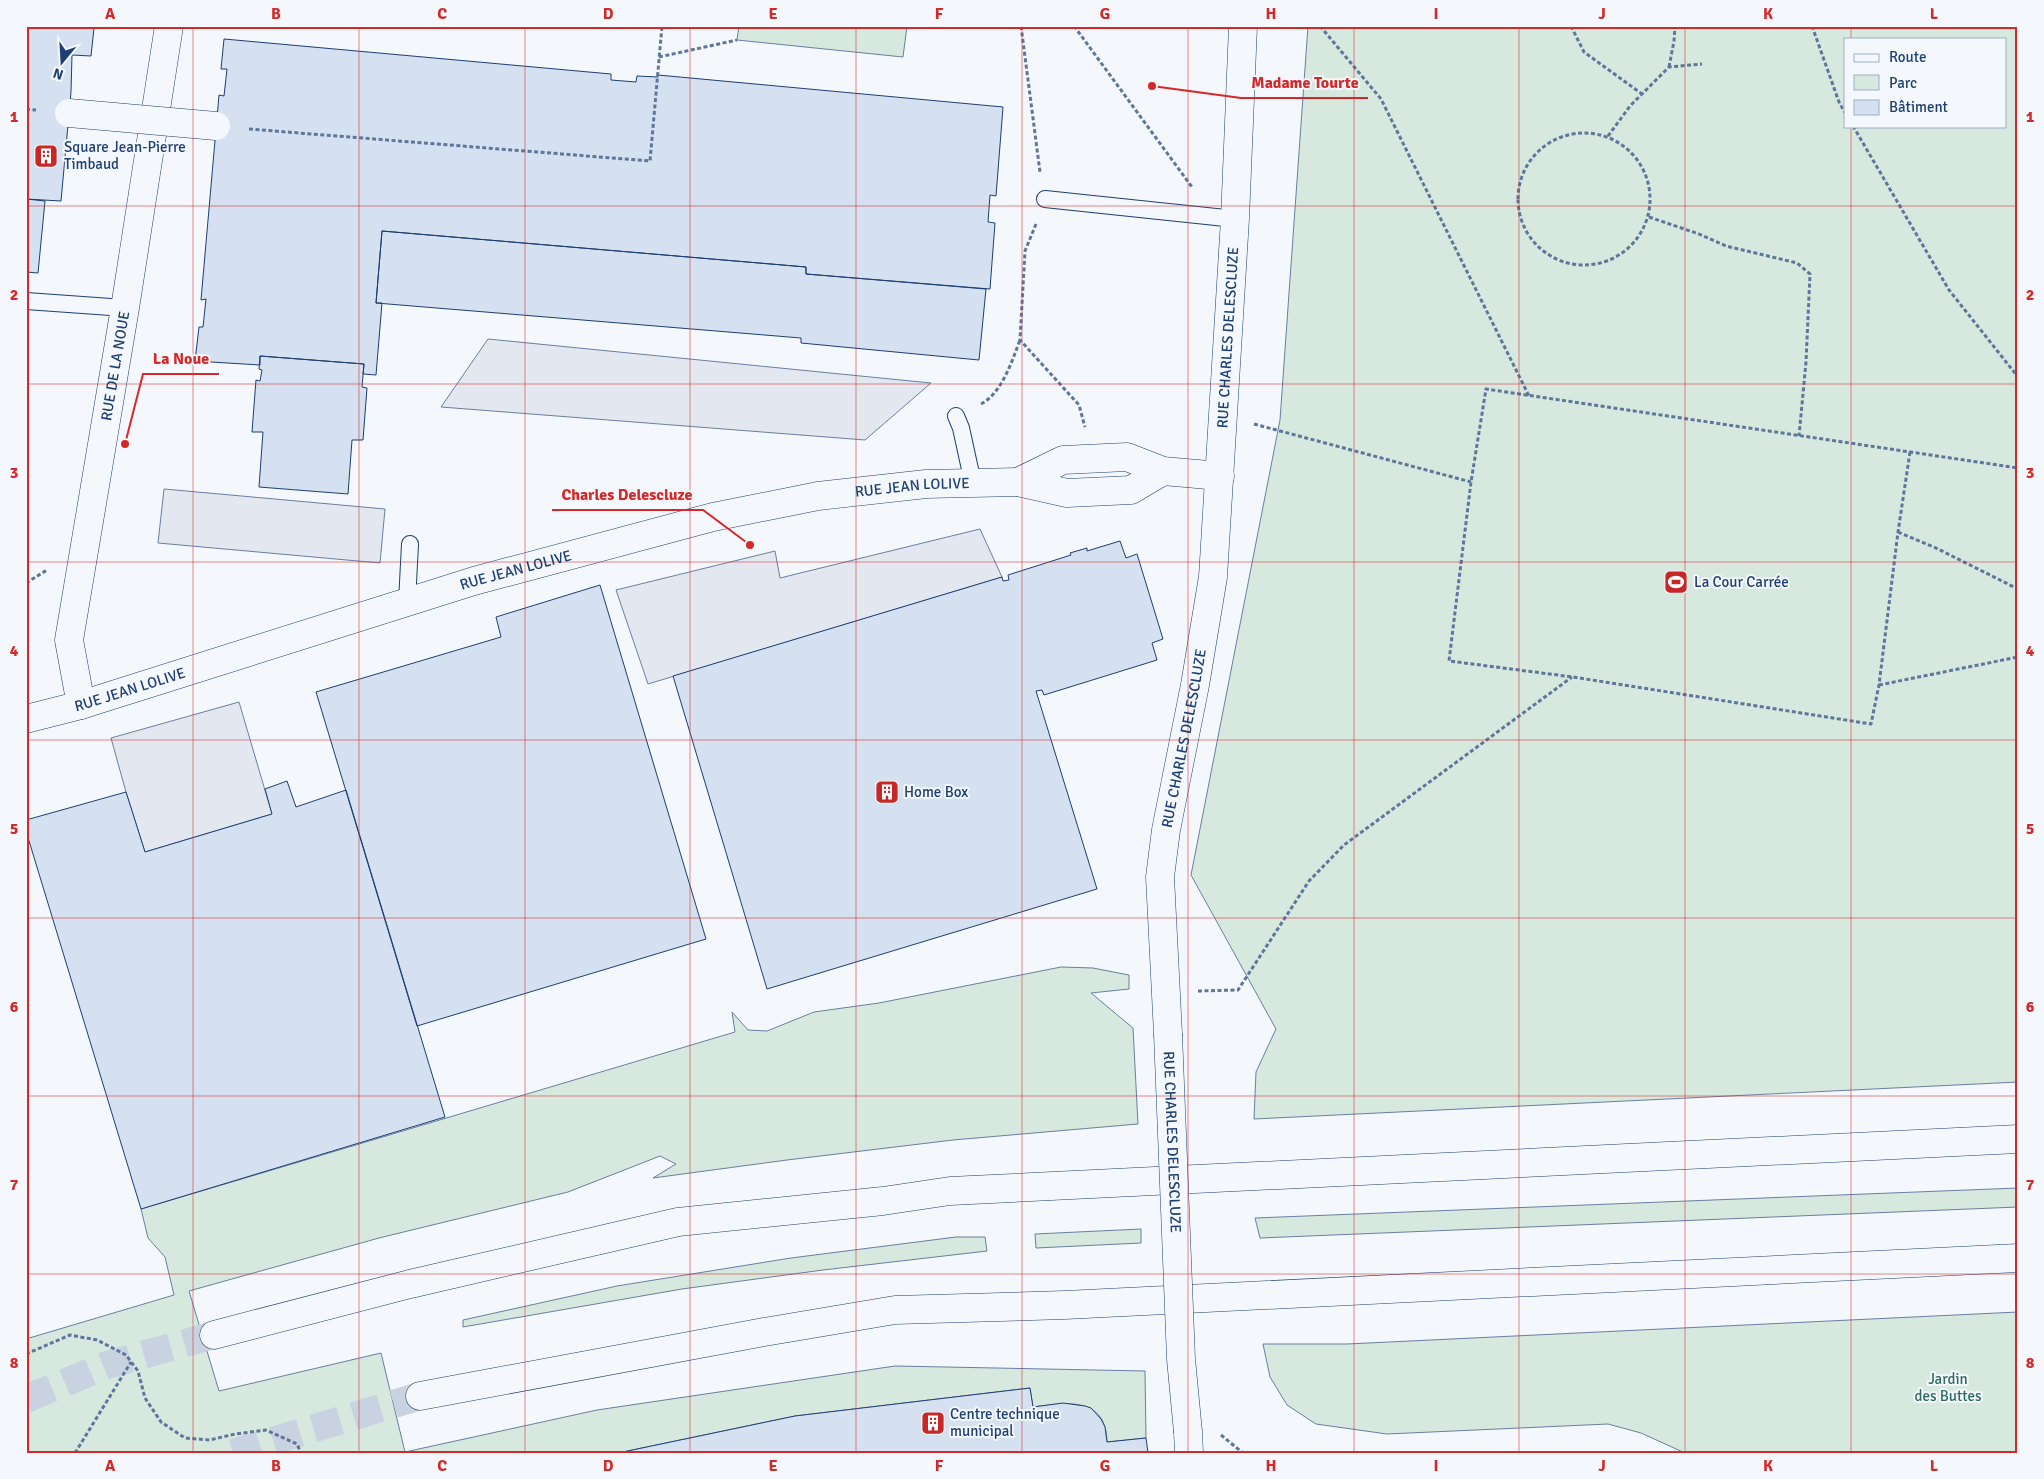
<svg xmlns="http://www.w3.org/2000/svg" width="2044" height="1479" viewBox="0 0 2044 1479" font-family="Signika,sans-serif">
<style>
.green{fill:#d7e8df;stroke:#687fa3;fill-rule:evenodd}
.parking{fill:#e3e8f0;stroke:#687fa3}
.building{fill:#d5e0f0;stroke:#1d3f73}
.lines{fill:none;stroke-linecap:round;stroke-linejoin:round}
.highway-tunnel{stroke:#c9d2e0;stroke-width:28;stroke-dasharray:28 14;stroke-linecap:butt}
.lane-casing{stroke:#1d3f73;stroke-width:18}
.street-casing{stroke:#1d3f73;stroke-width:29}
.highway-casing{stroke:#1d3f73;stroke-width:29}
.path{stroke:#5e769c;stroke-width:3;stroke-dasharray:4 2.5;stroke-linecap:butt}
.lane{stroke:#f4f7fb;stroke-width:16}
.street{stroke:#f4f7fb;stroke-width:28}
.highway{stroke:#f4f7fb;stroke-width:28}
.street-bridge-casing{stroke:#1d3f73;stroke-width:29;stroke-linecap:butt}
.street-bridge{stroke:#f4f7fb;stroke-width:28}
.grid{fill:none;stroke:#d62828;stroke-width:1;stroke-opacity:0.55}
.labels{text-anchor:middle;stroke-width:4;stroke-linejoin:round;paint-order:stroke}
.poi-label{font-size:15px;fill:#1d3f73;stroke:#f4f7fb;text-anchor:start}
.street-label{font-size:15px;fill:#1d3f73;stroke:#f4f7fb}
.park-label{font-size:15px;fill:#2c6c60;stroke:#f4f7fb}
.leader{fill:none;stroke:#d62828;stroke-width:2}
.callout-dot{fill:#d62828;stroke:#f4f7fb;stroke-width:2}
.callout-label{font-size:16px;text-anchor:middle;font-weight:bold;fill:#d62828;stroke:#f4f7fb;stroke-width:4;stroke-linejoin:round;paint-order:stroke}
.neatline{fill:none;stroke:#d62828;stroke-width:2}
.grid-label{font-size:16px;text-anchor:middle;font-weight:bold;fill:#d62828}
</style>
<rect width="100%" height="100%" fill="#f4f7fb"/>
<path class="green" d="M739,26H907L903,57L737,40Z
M1308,26H2018V1082L1254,1119L1256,1072L1276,1029L1191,875L1280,420ZM1845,39H2005V126H1845Z
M1061,967L1093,968L1129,975V989L1091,993L1133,1028L1138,1124L953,1140L787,1160L653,1178L676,1164L660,1156L568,1192L379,1238L189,1291L219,1391L381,1353L405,1452L597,1410L895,1366L1145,1371L1146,1438L1107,1442C1106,1395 1065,1403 1033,1407L1030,1388L795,1416L618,1453H26V1339L174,1295L165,1257L148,1238L141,1209L735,1032L732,1012L748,1030L767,1031L814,1012L879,1003Z
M2018,1188V1207L1260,1238L1255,1218Z
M1141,1229V1243L1036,1248L1035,1234Z
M956,1237H985L987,1251L823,1270L682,1289L463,1327V1320L617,1286L791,1258Z
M2018,1312V1453H1685L1641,1433L1608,1424L1387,1434L1316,1424L1287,1405L1270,1377L1263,1344H1347Z"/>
<path class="parking" d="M488,339L931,383L865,440L441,407Z
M164,489L385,509L380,563L158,543Z
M980,529L1002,577L648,684L616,590L775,551L780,578Z
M239,702L272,814L145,852L126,792L111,738Z"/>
<path class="building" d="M26,26L94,28L91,56L72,55L71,92L61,201L26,199Z
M224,39L611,74V80L636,82L637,76L658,77V75L1003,107L996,196L990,195L988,222L995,223L990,289L806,274V267L382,231L376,303H382L376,375L363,374L364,364L260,356V365L195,361L199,327H203L206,299L201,300L219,95L224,96L227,69H221Z
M26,199L45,201L38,273L26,272Z
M382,231L806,267V274L986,289L979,360L801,343V338L376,303Z
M260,356L364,364L362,387L367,388L363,440H352L348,494L259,487L263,432H252L256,380L260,381L262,370L259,369Z
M1120,541L1126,558L1137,554L1163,639L1152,643L1157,660L1044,695L1042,690L1036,691L1097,889L767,989L673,676L1002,577L1003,581L1009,580L1008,575L1071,555L1070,553L1087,548V551Z
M600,585L706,939L417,1026L316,692L501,637L496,617Z
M287,781L296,807L346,790L445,1117L141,1209L26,831V820L126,792L145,852L272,814L265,789Z
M1030,1388L1033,1407L1063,1403L1085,1406L1091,1408L1101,1419L1105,1427L1107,1442L1146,1438L1148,1453H618L795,1416Z"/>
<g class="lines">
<path class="highway-tunnel" d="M26,1399L107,1365L214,1335
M233,1453L420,1396"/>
<g class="lane-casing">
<path id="lane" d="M1045,199L1235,219
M26,301L125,308
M956,416L961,428L973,483
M407,602L410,544"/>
</g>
<g class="street-casing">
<g id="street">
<path d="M1018,482L1063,460L1127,457L1163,471L1220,476"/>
<path id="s1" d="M81,705L69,640L125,308L169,26"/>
<path id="s2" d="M26,719L81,705L474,581L713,517L818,496L926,484L1018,482L1067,493L1131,490L1163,471"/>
<path id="s3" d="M1168,1034L1160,877L1166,830L1195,685L1213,577L1235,219L1243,26"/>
<path d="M1188,1432L1189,1453"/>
</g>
</g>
<g class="highway-casing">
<path id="highway" d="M214,1335L410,1284L678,1222L883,1201L950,1191L2018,1139
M420,1396L764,1332L895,1310L1065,1305L2018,1258"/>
</g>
<path class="path" d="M1021,26L1040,172
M1074,26L1192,187
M1320,26L1381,99L1529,396
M1571,26L1584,52L1642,94
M1812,26L1839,102L1845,113
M659,57L737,40
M1669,67L1674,41L1675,26
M26,109L36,110
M1853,126L1949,290L2018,377
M249,129L650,161L662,26
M1518 199a66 66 0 1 1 132 0a66 66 0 1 1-132 0Z
M1608,136L1630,106L1669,67L1702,64
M1649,217L1699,234L1726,246L1797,263L1810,274L1806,362L1799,436
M1036,224L1025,251L1020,340L1079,405L1085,427
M981,404C1002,393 1012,361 1020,340
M1254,424L1471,482
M1910,452L1898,532L1879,685L1871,724L1573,677L1449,661L1471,482L1486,389L2018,468
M1898,532L1936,548L2018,589
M26,583L47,570
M1879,685L2018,657
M1198,991L1238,990L1309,881L1344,845L1572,677
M26,1354L70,1335L97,1340L126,1355L138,1371L145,1398L161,1422L185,1438L210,1440L235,1434L266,1430L297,1444L301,1453
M1221,1435L1243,1453
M75,1453L131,1362"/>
<use href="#lane" class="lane"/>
<use href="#street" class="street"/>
<use href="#highway" class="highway"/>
<g class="street-bridge-casing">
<g id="street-bridge">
<path d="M69,113L216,126"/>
<path id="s4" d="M1168,1034L1181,1359L1188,1432"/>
</g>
</g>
<use href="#street-bridge" class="street-bridge"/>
</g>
<path class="grid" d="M193,26V1453M359,26V1453M525,26V1453M690,26V1453M856,26V1453M1022,26V1453M1188,26V1453M1354,26V1453M1519,26V1453M1685,26V1453M1851,26V39M1851,126V1453M26,206H2018M26,384H2018M26,562H2018M26,740H2018M26,918H2018M26,1096H2018M26,1274H2018"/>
<defs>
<g id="building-square" transform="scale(1.25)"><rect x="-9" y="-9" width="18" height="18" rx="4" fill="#c62828" stroke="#f4f7fb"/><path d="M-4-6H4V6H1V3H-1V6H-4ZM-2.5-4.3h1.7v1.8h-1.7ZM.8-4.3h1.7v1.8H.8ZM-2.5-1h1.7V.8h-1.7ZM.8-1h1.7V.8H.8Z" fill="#fff"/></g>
<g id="stadium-square" transform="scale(1.25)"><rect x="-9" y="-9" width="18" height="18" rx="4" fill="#c62828" stroke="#f4f7fb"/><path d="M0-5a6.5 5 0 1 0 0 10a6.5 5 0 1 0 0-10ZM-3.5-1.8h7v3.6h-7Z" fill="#fff"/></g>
</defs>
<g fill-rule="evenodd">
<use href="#building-square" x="46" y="156"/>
<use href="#stadium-square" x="1676" y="582"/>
<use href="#building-square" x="887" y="792"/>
<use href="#building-square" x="933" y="1423"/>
</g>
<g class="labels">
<g class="poi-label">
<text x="64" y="152">Square Jean-Pierre<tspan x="64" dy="17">Timbaud</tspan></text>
<text x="1694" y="587">La Cour Carrée</text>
<text x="904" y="797">Home Box</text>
<text x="950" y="1419">Centre technique<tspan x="950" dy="17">municipal</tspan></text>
</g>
<g class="street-label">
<text dy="5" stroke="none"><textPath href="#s3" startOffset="702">RUE CHARLES DELESCLUZE</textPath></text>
<text dy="5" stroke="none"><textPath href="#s1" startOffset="344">RUE DE LA NOUE</textPath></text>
<text dy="5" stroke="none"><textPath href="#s2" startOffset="918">RUE JEAN LOLIVE</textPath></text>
<text dy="5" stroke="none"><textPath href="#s2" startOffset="512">RUE JEAN LOLIVE</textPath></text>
<text dy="5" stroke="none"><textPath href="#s2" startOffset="108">RUE JEAN LOLIVE</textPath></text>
<text dy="5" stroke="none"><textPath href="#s3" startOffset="298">RUE CHARLES DELESCLUZE</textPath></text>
<text dy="5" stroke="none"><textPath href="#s4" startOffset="108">RUE CHARLES DELESCLUZE</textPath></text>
</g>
<g class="park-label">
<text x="1948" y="1384">Jardin<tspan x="1948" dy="17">des Buttes</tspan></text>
</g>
</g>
<path class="leader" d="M1152 86L1241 98H1368M125 444L143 374H219M750 545L703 510H552"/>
<g class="callout-dot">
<circle cx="1152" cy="86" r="5"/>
<circle cx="125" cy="444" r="5"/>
<circle cx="750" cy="545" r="5"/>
</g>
<g class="callout-label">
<text x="1305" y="88">Madame Tourte</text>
<text x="181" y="364">La Noue</text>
<text x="627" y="500">Charles Delescluze</text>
</g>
<rect width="2044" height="1479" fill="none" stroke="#f4f7fb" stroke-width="55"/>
<rect x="1844" y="38" width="162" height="90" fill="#f4f7fb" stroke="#9eadc5"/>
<rect x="1854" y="54" width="25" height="8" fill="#f4f7fb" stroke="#9eadc5"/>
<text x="1889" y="62" font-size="15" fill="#1d3f73">Route</text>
<rect x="1854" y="75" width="25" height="15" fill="#d7e8df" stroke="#9eadc5"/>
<text x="1889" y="88" font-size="15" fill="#1d3f73">Parc</text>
<rect x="1854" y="100" width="25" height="15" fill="#d5e0f0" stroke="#9eadc5"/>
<text x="1889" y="112" font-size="15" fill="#1d3f73">Bâtiment</text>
<g transform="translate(62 62) rotate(198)" stroke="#f4f7fb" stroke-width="4" paint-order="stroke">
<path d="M0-4L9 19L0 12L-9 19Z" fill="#1d3f73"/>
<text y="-8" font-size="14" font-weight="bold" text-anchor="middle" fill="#1d3f73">N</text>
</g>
<rect x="28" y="28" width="1988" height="1424" class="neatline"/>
<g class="grid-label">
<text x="110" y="19">A</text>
<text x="276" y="19">B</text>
<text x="442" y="19">C</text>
<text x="608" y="19">D</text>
<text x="773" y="19">E</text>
<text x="939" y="19">F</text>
<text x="1105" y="19">G</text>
<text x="1271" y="19">H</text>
<text x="1436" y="19">I</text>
<text x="1602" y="19">J</text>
<text x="1768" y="19">K</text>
<text x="1934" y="19">L</text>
<text x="14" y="122">1</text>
<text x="2030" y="122">1</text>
<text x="14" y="300">2</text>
<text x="2030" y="300">2</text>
<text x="14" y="478">3</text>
<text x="2030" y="478">3</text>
<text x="14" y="656">4</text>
<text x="2030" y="656">4</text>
<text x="14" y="834">5</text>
<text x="2030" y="834">5</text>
<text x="14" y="1012">6</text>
<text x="2030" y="1012">6</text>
<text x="14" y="1190">7</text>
<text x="2030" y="1190">7</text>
<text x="14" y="1368">8</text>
<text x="2030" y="1368">8</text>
<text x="110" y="1471">A</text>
<text x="276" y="1471">B</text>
<text x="442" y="1471">C</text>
<text x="608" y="1471">D</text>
<text x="773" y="1471">E</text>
<text x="939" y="1471">F</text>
<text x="1105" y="1471">G</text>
<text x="1271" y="1471">H</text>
<text x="1436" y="1471">I</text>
<text x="1602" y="1471">J</text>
<text x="1768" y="1471">K</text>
<text x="1934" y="1471">L</text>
</g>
</svg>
